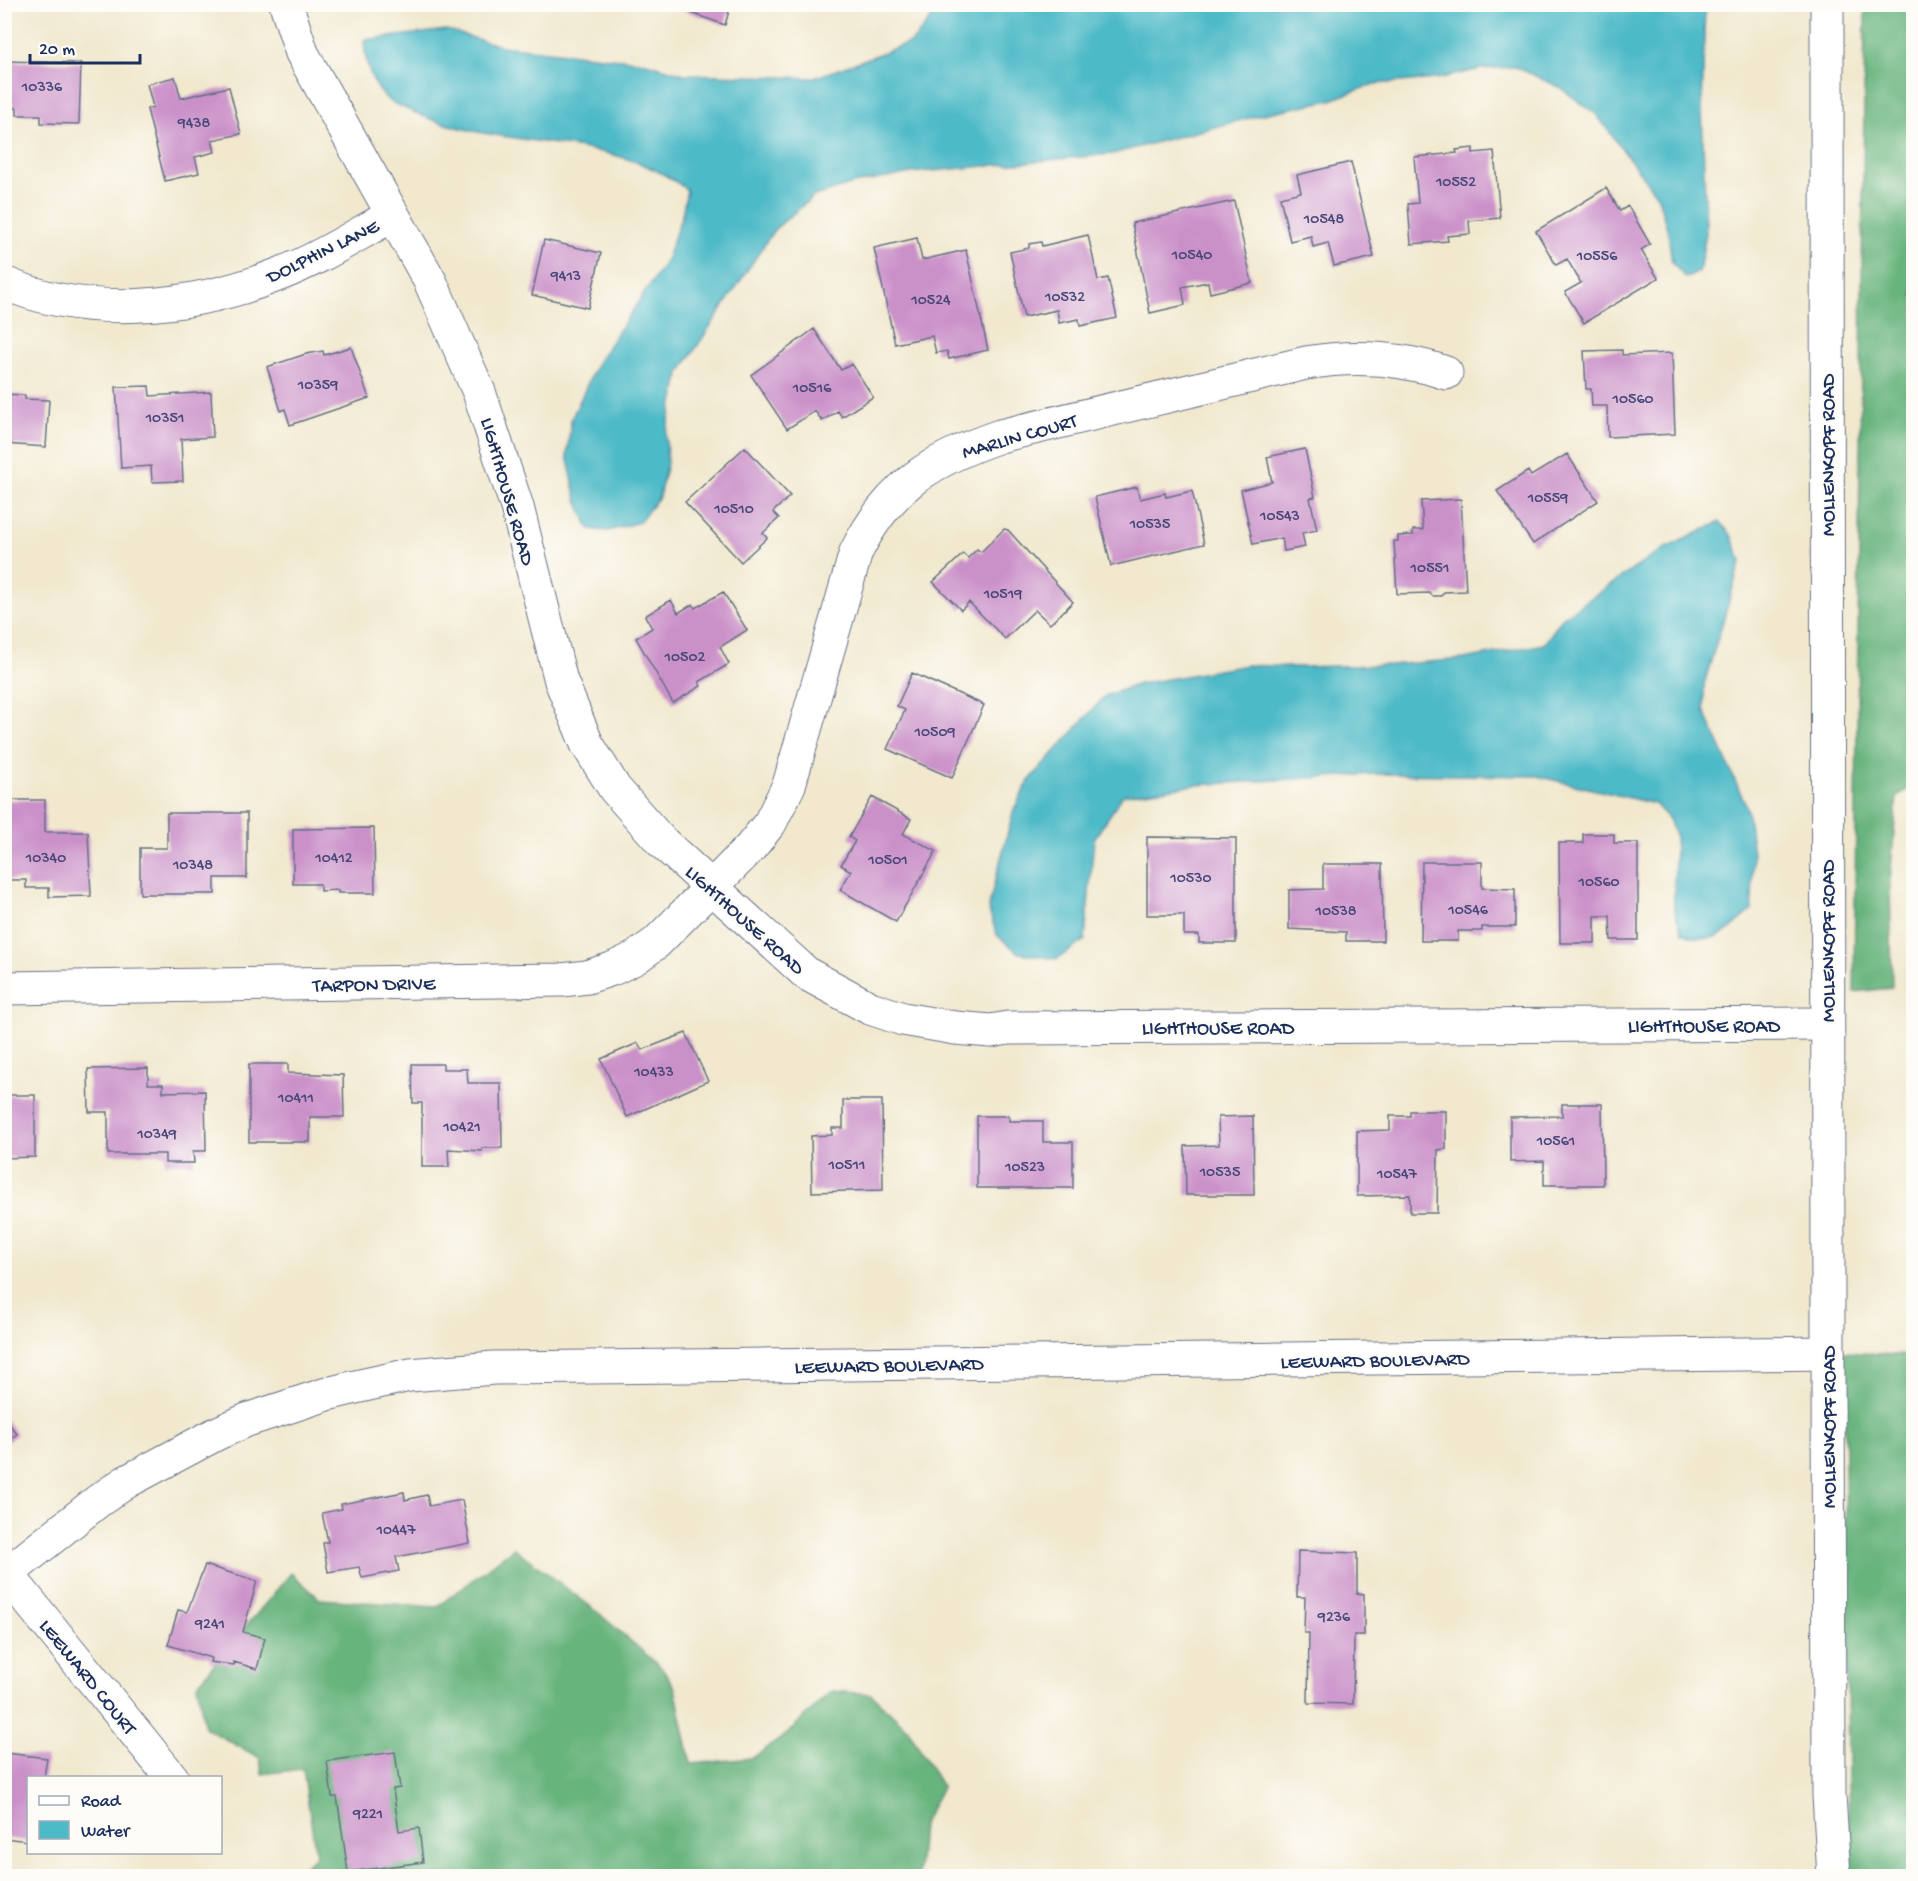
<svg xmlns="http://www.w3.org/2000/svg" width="1918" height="1881" viewBox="0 0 1918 1881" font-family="'Gochi Hand',sans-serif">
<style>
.forest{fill:#68b47d;stroke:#42726e;stroke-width:1.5}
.water{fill:#4dbac7;stroke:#347492;stroke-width:1.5}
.building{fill:#ca91c9}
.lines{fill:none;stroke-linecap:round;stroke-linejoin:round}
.minor-casing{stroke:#667085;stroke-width:35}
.tertiary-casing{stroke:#667085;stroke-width:35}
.minor{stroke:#fff;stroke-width:33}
.tertiary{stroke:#fff;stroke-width:33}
.labels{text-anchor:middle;stroke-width:5;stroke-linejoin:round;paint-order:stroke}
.number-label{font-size:16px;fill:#474879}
.street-label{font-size:20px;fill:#1b2f5e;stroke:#fdfcf7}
</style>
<rect width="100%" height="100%" fill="#fdfcf7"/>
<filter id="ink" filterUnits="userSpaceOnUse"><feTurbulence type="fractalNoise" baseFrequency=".0167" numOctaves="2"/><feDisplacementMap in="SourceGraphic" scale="12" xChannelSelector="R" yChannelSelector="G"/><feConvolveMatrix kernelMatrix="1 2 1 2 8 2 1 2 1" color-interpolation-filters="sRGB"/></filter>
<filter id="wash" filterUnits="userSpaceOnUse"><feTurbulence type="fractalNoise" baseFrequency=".008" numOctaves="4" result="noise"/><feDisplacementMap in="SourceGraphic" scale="24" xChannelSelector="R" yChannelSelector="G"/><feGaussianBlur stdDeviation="1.35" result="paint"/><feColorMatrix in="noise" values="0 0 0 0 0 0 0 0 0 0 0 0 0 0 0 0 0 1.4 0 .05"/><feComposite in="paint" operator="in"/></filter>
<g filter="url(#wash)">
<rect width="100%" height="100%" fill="#f1e8ce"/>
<path class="forest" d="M1865,5H1913L1914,785L1897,796L1890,882L1892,988L1854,992Z
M1844,1352L1913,1356V1876H1849Z
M514,1548L595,1610L663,1669L675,1688L691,1764L752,1758L786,1735L831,1691L871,1694L908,1729L942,1787L922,1825L918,1876H292L316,1856L303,1769L262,1774L260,1758L205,1728L197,1685L291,1573L320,1599L437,1607Z"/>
<path class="water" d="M942,5H1705L1702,107L1706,233L1699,272L1686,278L1672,263L1668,232L1658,197L1596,114L1559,87L1516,67L1481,69L1436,79L1374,84L1331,100L1268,113L1112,154L911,173L853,184L814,196L774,230L680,372L666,434L667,463L659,497L639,522L608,531L589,529L577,500L567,456L571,420L597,363L666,261L682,215L687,190C612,130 501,152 416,113C407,109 394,105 387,99C371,84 365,62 364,40L447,30L501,46L639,61L684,74L814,78L912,42Z
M1720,522L1731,535L1741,561L1704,684V710L1747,808L1753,853L1752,910C1726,932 1717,947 1682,933L1674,908L1675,835L1669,819L1655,804L1537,776L1376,774L1196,785L1123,795L1094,839L1085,940L1057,959L1019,953L997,935L988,908L1014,809L1029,781L1105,696L1139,684L1247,665L1297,667L1389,665L1464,659L1544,644L1563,617L1660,551Z"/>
<g id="blocks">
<path class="building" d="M666,4H731L725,25Z
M4,61L81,63L79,124L41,123V115H17V108H4Z
M175,77L181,98L229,87L241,134L212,140L215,152L195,157L199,173L165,181L147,109L153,107L147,84Z
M1473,148V153L1494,151L1500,218L1469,221L1470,234L1447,236L1448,241L1411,244L1408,204L1418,203L1414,157L1457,153L1456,150Z
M1351,162L1374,257L1334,266L1328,243L1313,247L1311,236L1290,241L1280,197L1301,192L1297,175Z
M1606,188L1620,211L1628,206L1650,244L1641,250L1658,278L1584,323L1565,292L1581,283L1567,259L1556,265L1536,231Z
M1234,201L1252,283L1210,293L1208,282L1182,287L1185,305L1150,313L1132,223Z
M1088,235L1098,280L1108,278L1117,318L1080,326L1079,319L1059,323L1057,310L1024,317L1010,252L1029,248V244L1041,242L1042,246Z
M917,238L922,260L966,250L988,350L949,359L947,351L936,353L932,336L895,344L874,248Z
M544,240L601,253L588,308L532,295Z
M814,329L841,370L852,364L873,397L842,417L838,411L822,421L815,411L787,429L751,375Z
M351,347L369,398L290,425L285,409L281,411L267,367L306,354L323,351L324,355Z
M1622,350V355L1672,353L1675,434L1608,437L1607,406H1592L1591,389H1586L1584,351Z
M149,386L150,396L211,392L213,437L181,439L183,481L152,482L151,466L121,468L116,387Z
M4,394L25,395V399L49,400L46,447L4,444Z
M745,447L790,496L773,512L779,518L763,533L767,538L741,562L685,502Z
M1305,449L1315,497L1310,498L1317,530L1302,533L1305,547L1284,551L1282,538L1253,544L1241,490L1272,482L1267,457Z
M1567,454L1598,501L1533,544L1497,491L1528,471L1531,476Z
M1137,487L1140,499L1165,493L1166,497L1192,491L1204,544L1111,566L1095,497Z
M1461,499L1466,591L1444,592L1441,596H1433L1429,593L1397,594L1394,541H1398V536L1413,535V530H1423L1421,501Z
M1004,529L1008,530L1073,602L1050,624L1035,610L1005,639L969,602L961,610L933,582L963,554L968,558L977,549L981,552Z
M723,592L747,630L720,647L729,664L699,682L701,686L673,703L636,638L652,628L645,616L671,600L678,613L693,604L695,608Z
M912,673L984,705L952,778L887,749L905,710L897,706Z
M872,797L911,819L903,834L936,851L896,922L840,890L851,871L841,865L855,841L849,837Z
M5,800H45V832H88L91,896L49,897V888H26V880H5Z
M167,813H247V878H215V894H140V848H167Z
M374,828L375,893H338V890L320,891V884H293V829Z
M1583,834H1614V843H1638V940H1611L1610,916H1595V943H1560L1559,843H1583Z
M1147,837L1236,838V943H1199V935H1184V915H1147Z
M1422,862H1482V888L1515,889V927H1482V931H1458V941H1421Z
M1323,864H1382L1383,941H1346V932L1289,929V890L1323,889Z
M686,1033L708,1081L627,1117L601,1059L638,1043L642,1050Z
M249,1064H288V1073L343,1075L344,1117H310V1142H249Z
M412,1064H443V1069H467L468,1083H501L502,1148H482V1151L448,1149L449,1167H422V1103H413Z
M148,1068V1084H163V1092L205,1091L206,1151H193L194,1163H165V1154H108V1112H89L88,1069Z
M4,1095H35V1157L4,1158Z
M843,1100H882L883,1190L812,1192L811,1136L832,1135V1128H843Z
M1562,1104H1602L1603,1185H1544V1161L1510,1162V1117L1562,1116Z
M1410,1111H1446V1149L1438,1150L1437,1213H1410V1195L1357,1196V1131L1390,1130V1116H1410Z
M977,1116H1009V1121H1043V1142H1073V1188H977Z
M1253,1116L1254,1195H1186L1185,1146L1219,1145L1218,1117Z
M4,1418L17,1434L4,1444Z
M404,1492L405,1500L427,1495L429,1506L462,1500L470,1543L396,1557L399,1571L362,1578L359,1567L328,1572L323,1543L328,1542L322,1513L342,1509L341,1504Z
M1298,1551L1357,1553V1593L1364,1594V1635H1354L1353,1704L1308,1703L1309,1633H1304L1305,1597H1297Z
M205,1565L257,1581L243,1632L265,1638L257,1669L234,1662V1665L210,1662L211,1658L168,1645L178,1610L187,1612Z
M395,1752L400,1788L393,1789L399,1831L419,1828L423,1862L348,1872L337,1797H332L327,1761Z
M6,1753L47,1758L44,1778H28V1841L4,1838Z"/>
</g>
</g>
<g filter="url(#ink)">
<use href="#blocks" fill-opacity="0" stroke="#667085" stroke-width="1.5"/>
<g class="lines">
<g class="minor-casing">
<path id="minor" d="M286,4L302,53L430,281L479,392L517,507L561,681L587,744L615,789L661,841L807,974L870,1008L903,1019L955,1028L991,1031L1008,1028L1827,1024
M4,283C90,320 195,308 280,274C319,259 356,235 393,215
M4,988L562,980L587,977L612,969L635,958L656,943L750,848L770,823L789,785L856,552C889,486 932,459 1000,436L1306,363C1354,355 1400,357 1446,373
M7,1574L172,1778
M4,1576L98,1501L126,1482L216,1434L247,1420L327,1394L360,1386L410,1375L494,1368L1828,1353"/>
</g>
<g class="tertiary-casing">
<path id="tertiary" d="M1827,4L1828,1353L1829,1795L1834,1876"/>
</g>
<use href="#minor" class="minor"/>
<use href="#tertiary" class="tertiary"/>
</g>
</g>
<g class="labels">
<g class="number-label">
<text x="42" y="91">10336</text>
<text x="194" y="127">9438</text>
<text x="1456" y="186">10552</text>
<text x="1324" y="223">10548</text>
<text x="1192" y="259">10540</text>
<text x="1597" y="260">10556</text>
<text x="566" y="280">9413</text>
<text x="1065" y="301">10532</text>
<text x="931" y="304">10524</text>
<text x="318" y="389">10359</text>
<text x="812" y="392">10516</text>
<text x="1633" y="403">10560</text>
<text x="165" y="422">10351</text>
<text x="1548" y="502">10559</text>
<text x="734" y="513">10510</text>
<text x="1280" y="520">10543</text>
<text x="1150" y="528">10535</text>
<text x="1430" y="572">10551</text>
<text x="1003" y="598">10519</text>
<text x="685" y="661">10502</text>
<text x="935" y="736">10509</text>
<text x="46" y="862">10340</text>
<text x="334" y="862">10412</text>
<text x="888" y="864">10501</text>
<text x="193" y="869">10348</text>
<text x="1191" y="882">10530</text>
<text x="1599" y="886">10560</text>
<text x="1468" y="914">10546</text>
<text x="1336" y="915">10538</text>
<text x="654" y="1076">10433</text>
<text x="296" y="1102">10411</text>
<text x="462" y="1131">10421</text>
<text x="157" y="1138">10349</text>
<text x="1556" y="1145">10561</text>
<text x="847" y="1169">10511</text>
<text x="1025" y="1171">10523</text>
<text x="1220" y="1176">10535</text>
<text x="1397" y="1178">10547</text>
<text x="396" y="1534">10447</text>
<text x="1334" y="1621">9236</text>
<text x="210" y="1628">9241</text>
<text x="368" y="1818">9221</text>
</g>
<g class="street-label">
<text transform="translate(322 250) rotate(-26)" y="7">DOLPHIN LANE</text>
<text transform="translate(1019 435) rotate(-16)" y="7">MARLIN COURT</text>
<text transform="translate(1827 455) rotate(-90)" y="7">MOLLENKOPF ROAD</text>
<text transform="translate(509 491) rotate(74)" y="7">LIGHTHOUSE ROAD</text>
<text transform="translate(746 919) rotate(42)" y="7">LIGHTHOUSE ROAD</text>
<text transform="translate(1827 941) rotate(-90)" y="7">MOLLENKOPF ROAD</text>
<text transform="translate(374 983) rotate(-1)" y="7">TARPON DRIVE</text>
<text x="1704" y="1032">LIGHTHOUSE ROAD</text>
<text x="1218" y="1034">LIGHTHOUSE ROAD</text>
<text transform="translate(1375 1359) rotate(-1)" y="7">LEEWARD BOULEVARD</text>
<text transform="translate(889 1364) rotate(-1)" y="7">LEEWARD BOULEVARD</text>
<text transform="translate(1828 1427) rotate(-90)" y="7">MOLLENKOPF ROAD</text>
<text transform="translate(89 1676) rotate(51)" y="7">LEEWARD COURT</text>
</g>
</g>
<rect width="1918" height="1881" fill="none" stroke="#fdfcf7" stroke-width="24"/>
<rect x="27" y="1776" width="195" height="78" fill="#fdfcf7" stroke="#a3aaba" stroke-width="1.5"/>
<rect x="39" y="1796" width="30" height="9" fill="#ffffff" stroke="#a3aaba" stroke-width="1.5"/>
<text x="81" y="1806" font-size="18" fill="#1b2f5e">Road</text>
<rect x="39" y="1821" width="30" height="18" fill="#4dbac7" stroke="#a3aaba" stroke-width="1.5"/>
<text x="81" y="1836" font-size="18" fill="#1b2f5e">Water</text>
<path d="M30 54v9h110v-9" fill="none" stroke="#1b2f5e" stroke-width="3"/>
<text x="39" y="54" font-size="18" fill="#1b2f5e" stroke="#fdfcf7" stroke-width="4.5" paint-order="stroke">20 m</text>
</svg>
